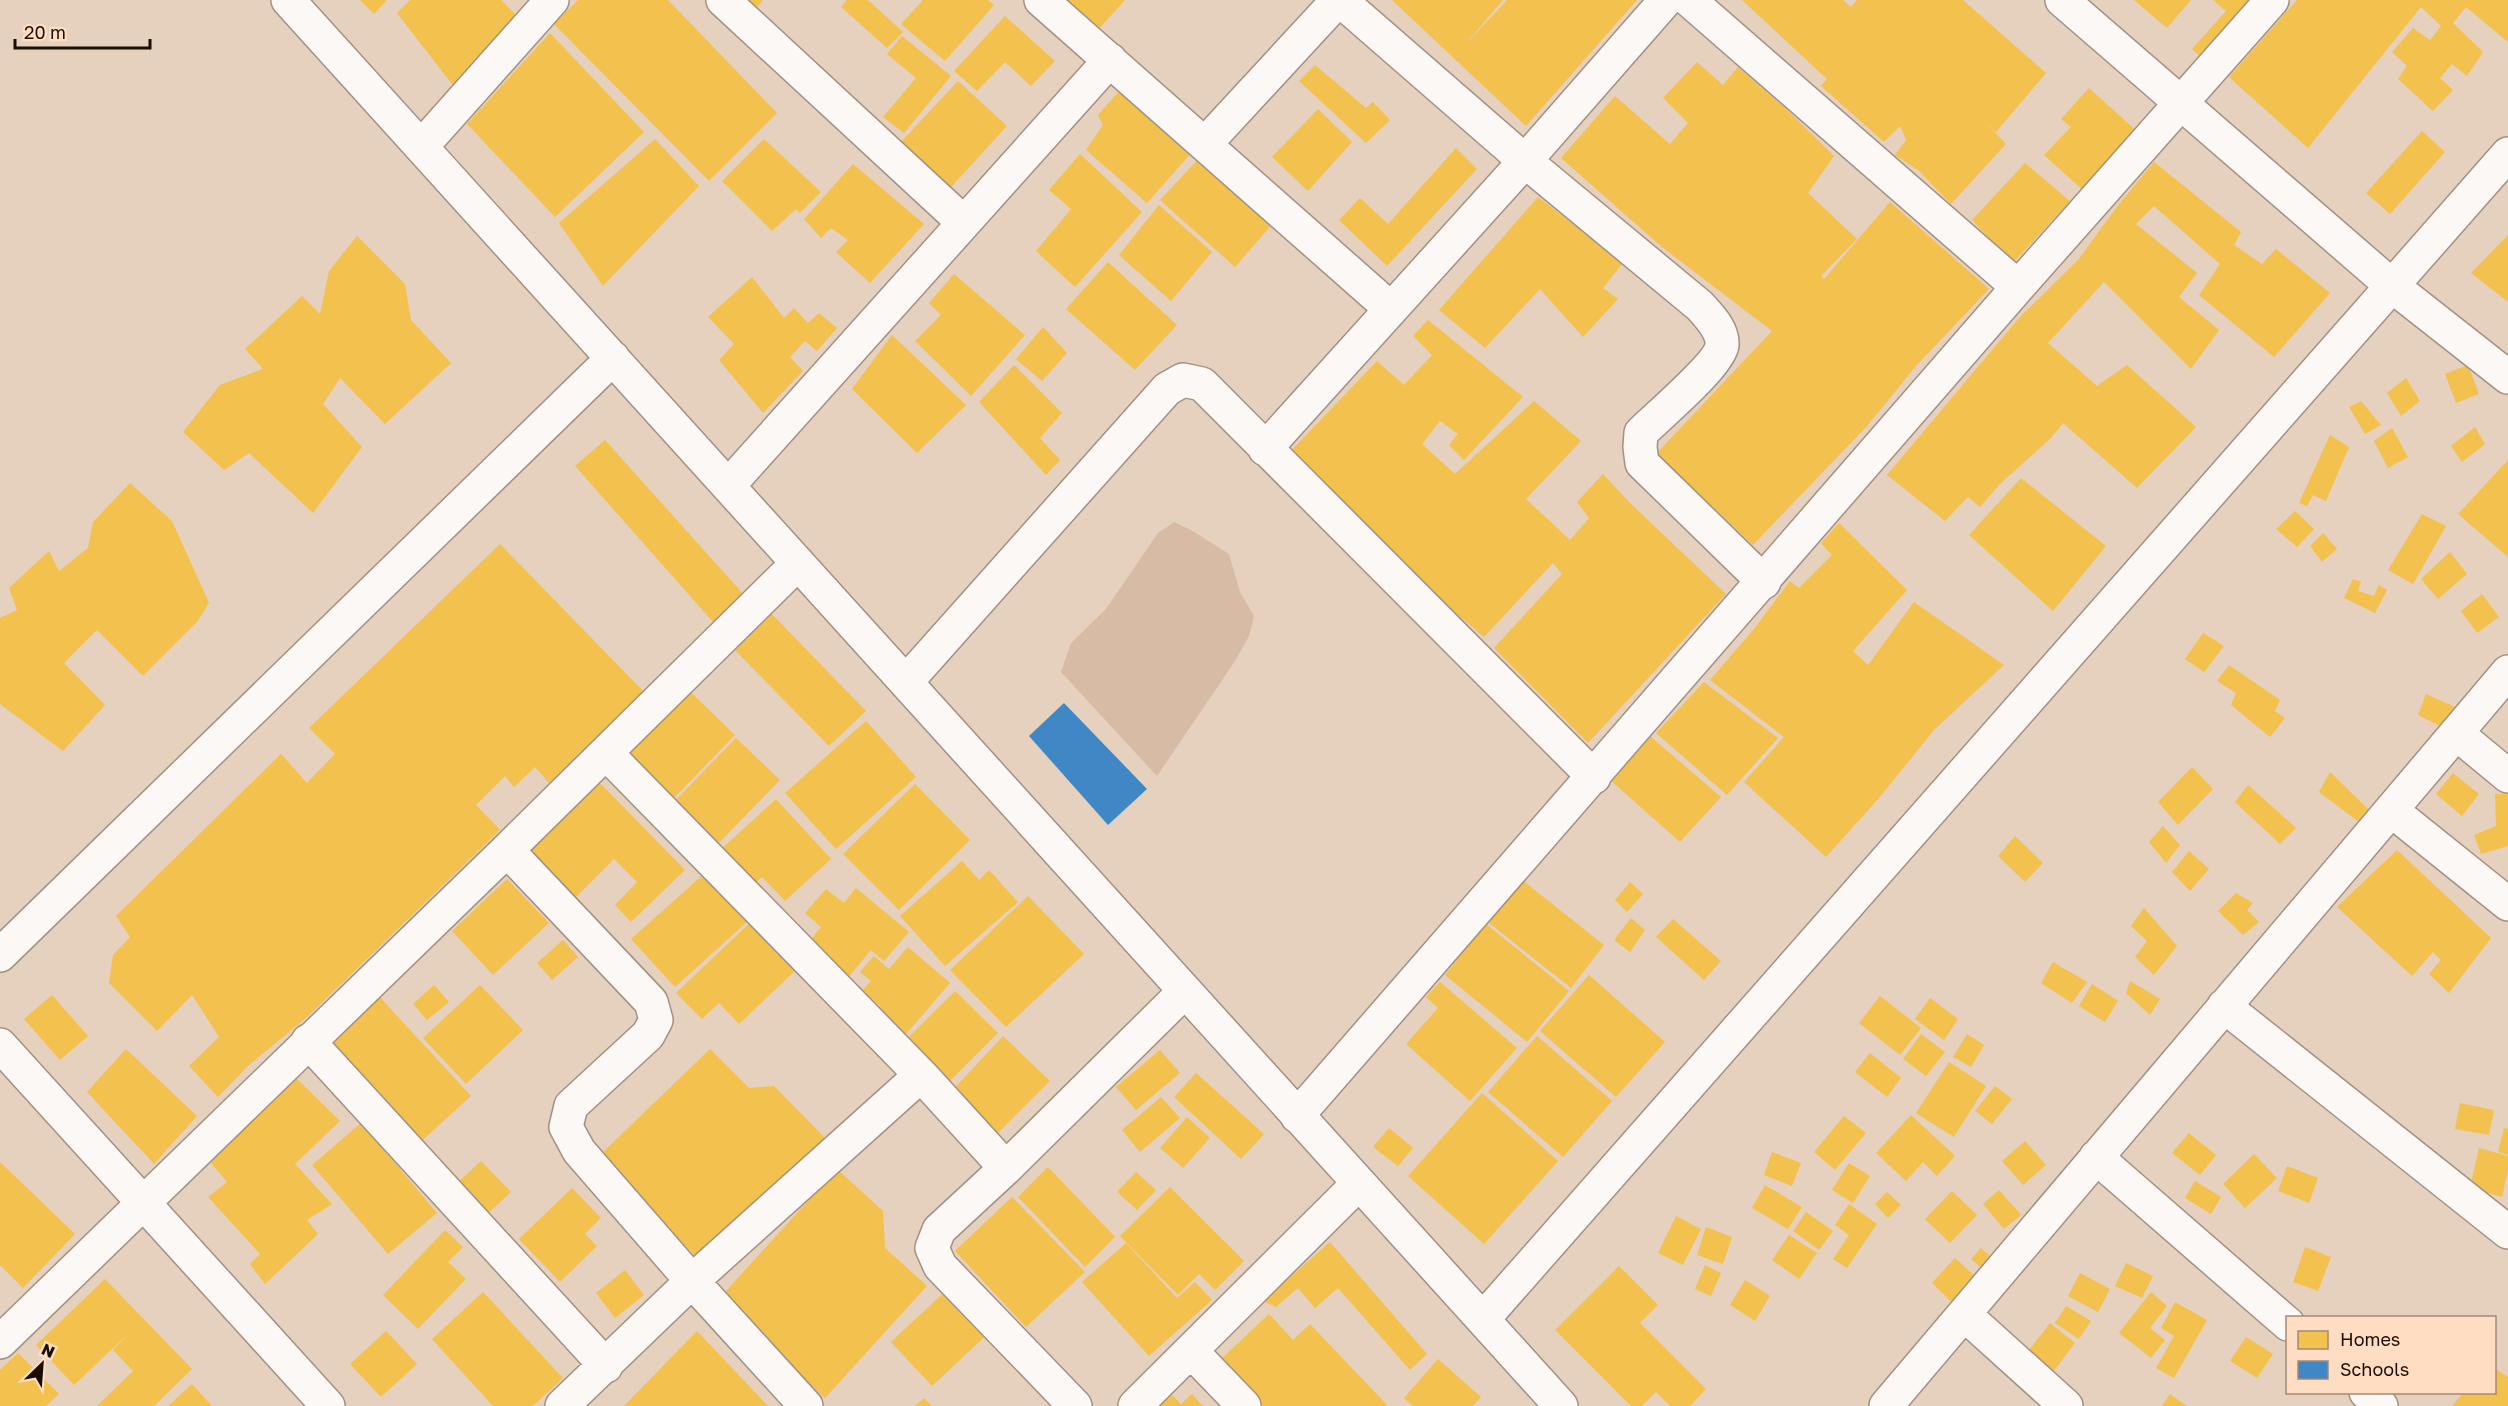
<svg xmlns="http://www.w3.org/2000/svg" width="2508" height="1406" viewBox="0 0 2508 1406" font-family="'Golos Text',sans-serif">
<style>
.green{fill:#d8bba4}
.homes{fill:#f2c14e}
.schools{fill:#3f88c5}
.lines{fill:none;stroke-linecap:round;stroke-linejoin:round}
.street-casing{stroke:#a29183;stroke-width:36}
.street{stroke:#fbf8f5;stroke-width:33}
</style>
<rect width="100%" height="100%" fill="#e6d0be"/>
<path class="green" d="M1174,522L1191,530L1229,554L1240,592L1254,616L1249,636L1235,661L1157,776L1061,672L1071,643L1106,609L1158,533Z"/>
<path class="homes" d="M360,0H387L374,14Z
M410,0H501L523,22L458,92L397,13Z
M578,0H668L777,113L709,181L554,24Z
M741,0H763L753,12Z
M847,0H868L903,32L887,48L841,7Z
M923,0H988L994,5L945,61L901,24Z
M1063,0H1125L1096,32Z
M1392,0H1503L1464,46L1507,0H1637L1526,126Z
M1742,0H1843L1851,7L1857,0H1963L2046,73L1996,132L1986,123L2006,144L1951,204L1918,170L1895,155L1906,140L1900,126L1884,142L1821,86L1827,79Z
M2134,0H2191L2167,28Z
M2213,0H2265L2209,64L2192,49L2226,11Z
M2297,0H2508V42L2466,7L2453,23L2483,52L2467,76L2452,64L2440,78L2453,90L2433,111L2398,79L2407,66L2392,52L2413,28L2430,40L2441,26L2421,7L2308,148L2229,77Z
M1005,16L1055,61L1031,86L1005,62L977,91L954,71Z
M550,33L644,132L555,217L467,124Z
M902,36L951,76L904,133L883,117L916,78L887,54Z
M1697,62L1723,85L1738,67L1785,108L1834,156L1808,193L1857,239L1821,276L1824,279L1890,202L1989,289L1916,366L1867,426L1753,545L1656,454L1772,331L1662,247L1561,158L1615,96L1670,144L1688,123L1663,98Z
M1315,65L1366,108L1373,102L1390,120L1366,143L1299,81Z
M958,81L1007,126L941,198L901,142Z
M2089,88L2141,135L2086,193L2044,155L2071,127L2061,119Z
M1121,89L1193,151L1147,203L1086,150L1103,125L1098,115Z
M1318,109L1352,142L1308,191L1272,157Z
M2422,131L2445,152L2390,214L2366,193Z
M655,139L699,186L603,286L559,223Z
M764,139L821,192L800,213L796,209L772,231L722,181Z
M1456,148L1477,169L1387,266L1339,220L1360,198L1388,224Z
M1080,154L1142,212L1075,287L1036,251L1071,209L1049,190Z
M1202,155L1275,221L1235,267L1160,200Z
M2154,162L2241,232L2234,245L2262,264L2276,249L2330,293L2274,357L2199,295L2220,264L2154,206L2136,224L2197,273L2179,297L2219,330L2191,369L2104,282L2048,343L2097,386L2127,365L2196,427L2137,488L2063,423L2051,438L2000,484L1980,507L1968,497L1945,521L1887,475L2019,318L2078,260L2116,208Z
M2025,163L2070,201L2013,263L1972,220Z
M853,164L924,224L870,283L836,252L848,240L831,228L821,238L804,219Z
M1538,197L1623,263L1603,288L1618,299L1583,337L1540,289L1485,348L1439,310Z
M1159,205L1212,252L1171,301L1119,255Z
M2508,235V302L2471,273Z
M357,236L405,284L411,320L451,363L385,424L340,378L323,404L362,447L313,513L249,453L224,470L183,432L220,385L263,369L245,349L302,296L320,314L329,271Z
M1108,262L1177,325L1135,370L1066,309Z
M954,274L1025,335L971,396L915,341L941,315L929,303Z
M752,277L784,318L794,308L808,323L819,313L837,328L817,351L805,341L790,357L803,371L763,413L719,360L734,344L708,317Z
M1428,320L1523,397L1464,460L1449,445L1458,434L1440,421L1422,444L1455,474L1534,401L1581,441L1526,499L1570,540L1589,518L1577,502L1603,474L1630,503L1726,594L1588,743L1494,648L1562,574L1553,563L1484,637L1437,597L1288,454L1377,361L1404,385L1432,355L1413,336Z
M1043,327L1067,353L1042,381L1016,359Z
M892,335L966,405L917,453L852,389Z
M1014,365L1062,413L1040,438L1060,460L1046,475L979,402Z
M2468,365L2479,394L2456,403L2445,374Z
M2406,378L2420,401L2401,416L2387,393Z
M2361,401L2381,425L2365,434L2349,407Z
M2475,427L2485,444L2462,462L2451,446Z
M2392,428L2408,457L2388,468L2374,441Z
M2330,435L2349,447L2326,501L2313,495L2307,506L2299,503Z
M605,440L745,596L714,623L575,466Z
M2508,460V557L2458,514Z
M2021,478L2106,546L2053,611L1969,535Z
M130,483L172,521L209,603L197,622L143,676L97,630L64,663L105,705L63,751L0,704V618L17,610L9,588L49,551L59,571L88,548L93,522Z
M2295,511L2314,529L2297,547L2276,529Z
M2422,514L2446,526L2413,584L2388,570Z
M1839,523L1907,590L1853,651L1868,665L1914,602L2004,665L1934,730L1879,798L1826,857L1744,782L1784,737L1710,680L1754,629L1790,581L1799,588L1832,555L1821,543Z
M2323,533L2337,549L2322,562L2310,546Z
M500,544L644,692L549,783L535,767L514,787L505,776L476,805L500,830L307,1017L248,1066L218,1097L189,1066L219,1037L192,995L157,1031L109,983L113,955L130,937L116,916L281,754L307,783L335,754L309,728Z
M2450,552L2467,574L2438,599L2421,579Z
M2353,579L2361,582L2358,591L2374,596L2379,585L2387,590L2375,613L2344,598Z
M2482,594L2499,617L2477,633L2461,611Z
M766,608L866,711L829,746L729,644Z
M2203,633L2224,646L2204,672L2185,659Z
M2229,665L2280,700L2275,711L2285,718L2270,737L2231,705L2236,693L2217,681Z
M1704,682L1778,738L1727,795L1656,733Z
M682,684L735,735L672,800L619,750Z
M2426,694L2455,707L2448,730L2418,715Z
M866,721L916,777L836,849L785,793Z
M1650,736L1721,797L1680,842L1609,779Z
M736,738L780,780L714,848L670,806Z
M2192,767L2213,789L2178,825L2158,802Z
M2330,772L2370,811L2363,825L2319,792Z
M2453,773L2479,794L2462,816L2436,794Z
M597,780L685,870L631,922L615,905L637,882L614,859L571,902L522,852Z
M915,784L970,840L899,910L843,854Z
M2248,785L2296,828L2280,844L2235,802Z
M2495,794H2508V846L2481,854L2474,835L2496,826Z
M776,799L831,859L785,901L762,877L750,889L717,853Z
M2163,826L2180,845L2166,863L2149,842Z
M2015,836L2043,863L2025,882L1998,856Z
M2397,850L2491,938L2449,993L2429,974L2441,960L2433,952L2412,976L2337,907Z
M2189,851L2209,869L2190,891L2172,872Z
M962,861L979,880L989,870L1018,902L945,966L900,916Z
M704,874L747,922L675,987L631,939Z
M507,879L549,923L493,975L452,931Z
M1522,880L1604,945L1571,988L1488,922Z
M1630,882L1643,894L1627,912L1615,900Z
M856,888L909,932L884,961L871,950L847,979L806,945L821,927L805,913L826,889L844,903Z
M2236,893L2253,903L2247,910L2259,922L2243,935L2218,911Z
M1028,896L1084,954L1006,1027L950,970Z
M2144,908L2177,946L2154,975L2135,957L2147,941L2131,926Z
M1631,918L1645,930L1630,952L1614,940Z
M1673,919L1721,961L1704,980L1656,937Z
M753,920L799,967L739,1024L719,1003L702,1019L676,993Z
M1486,924L1569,991L1527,1042L1445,975Z
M563,940L578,957L552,980L537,963Z
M908,947L950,983L900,1041L874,1019L880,1006L862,991L871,981L860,972L874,956L889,969Z
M2053,962L2087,982L2072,1003L2041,983Z
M1589,975L1665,1042L1616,1097L1540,1031Z
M2130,981L2160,999L2150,1015L2126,993Z
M1440,982L1517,1048L1470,1101L1406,1044L1438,1008L1426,997Z
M2092,984L2118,1001L2105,1022L2079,1006Z
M434,985L449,1002L427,1020L413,1004Z
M480,985L523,1030L466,1084L423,1038Z
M955,991L998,1033L943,1088L900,1046Z
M376,993L471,1096L417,1145L323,1042Z
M52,995L88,1036L60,1060L24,1019Z
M1880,996L1921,1028L1900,1055L1859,1023Z
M1930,998L1958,1019L1944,1040L1915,1019Z
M1921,1034L1945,1052L1926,1076L1903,1059Z
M1967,1034L1984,1045L1971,1067L1953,1057Z
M1003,1036L1050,1081L990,1141L949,1094Z
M1537,1036L1612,1101L1563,1157L1488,1092Z
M126,1049L197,1116L154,1164L87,1092Z
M710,1049L749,1088L774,1086L830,1143L704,1265L599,1156Z
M1160,1050L1180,1073L1136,1110L1116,1087Z
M1870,1053L1901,1078L1887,1097L1855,1072Z
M1949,1062L1986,1086L1954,1137L1916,1113Z
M291,1073L340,1121L295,1164L332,1204L307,1220L318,1234L265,1284L250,1264L260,1254L208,1197L227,1182L211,1163Z
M1196,1073L1264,1134L1241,1159L1174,1097Z
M1995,1086L2012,1099L1992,1124L1975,1111Z
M1482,1093L1558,1161L1484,1244L1408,1176Z
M1161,1097L1180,1118L1140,1152L1122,1130Z
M2460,1103L2494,1110L2489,1135L2455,1129Z
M1911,1115L1955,1156L1937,1176L1923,1162L1906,1181L1876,1153Z
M1844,1116L1866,1133L1835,1170L1814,1152Z
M1187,1117L1210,1138L1183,1168L1160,1148Z
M361,1123L437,1213L388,1254L312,1165Z
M1389,1128L1413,1148L1398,1166L1373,1147Z
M2504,1128L2508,1129V1155L2498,1152Z
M2189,1133L2216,1155L2200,1175L2172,1153Z
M2025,1141L2046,1165L2023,1185L2002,1161Z
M2479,1148L2508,1156V1171L2502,1197L2470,1188Z
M1772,1152L1801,1163L1792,1186L1764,1175Z
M2254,1154L2277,1178L2245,1208L2223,1184Z
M481,1161L511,1192L482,1219L453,1187Z
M0,1162L75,1234L23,1288L0,1265Z
M1849,1163L1870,1176L1853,1203L1832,1190Z
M2287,1166L2318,1178L2309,1203L2278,1191Z
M1048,1167L1115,1237L1085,1267L1018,1197Z
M837,1169L883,1211L885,1248L927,1286L825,1398L718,1300Z
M1136,1172L1156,1190L1137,1210L1117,1192Z
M2195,1181L2221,1197L2211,1214L2185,1198Z
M1765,1185L1802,1207L1788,1229L1752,1208Z
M1170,1187L1244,1261L1215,1290L1199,1274L1178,1295L1120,1236Z
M572,1188L601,1218L585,1234L597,1246L560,1282L519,1239Z
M1999,1190L2021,1215L2004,1229L1983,1204Z
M1952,1191L1977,1215L1950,1243L1925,1219Z
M1887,1192L1901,1205L1888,1218L1875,1204Z
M1012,1197L1085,1272L1026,1327L955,1251Z
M1849,1204L1877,1224L1847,1268L1833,1259L1849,1235L1835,1225Z
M1806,1212L1833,1231L1819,1250L1793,1231Z
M1676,1216L1701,1229L1683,1265L1658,1253Z
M1706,1227L1732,1237L1723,1264L1697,1255Z
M445,1230L463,1247L448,1262L466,1279L418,1329L383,1295Z
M1789,1235L1817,1253L1799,1279L1772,1260Z
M1330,1242L1427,1354L1410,1370L1338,1288L1315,1308L1298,1288L1276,1307L1263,1301Z
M1126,1243L1177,1298L1195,1282L1212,1300L1149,1356L1082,1282Z
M2305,1247L2331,1257L2318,1291L2293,1282Z
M1981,1248L1991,1257L1981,1268L1971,1259Z
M1955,1258L1977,1278L1953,1303L1932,1283Z
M2126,1263L2153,1276L2142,1298L2115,1286Z
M1705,1265L1721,1273L1711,1296L1695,1289Z
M1619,1266L1658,1305L1640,1323L1706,1389L1690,1406H1670L1656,1392L1642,1406H1631L1555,1330Z
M625,1270L644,1295L615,1318L596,1293Z
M2080,1273L2110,1289L2098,1312L2068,1296Z
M105,1279L192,1369L154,1406H97L133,1371L113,1350L128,1334L74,1385L36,1345Z
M1745,1280L1770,1296L1755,1321L1730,1305Z
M952,1285L993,1329L932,1386L891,1342Z
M483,1292L563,1378L533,1406H493L432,1339Z
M2151,1292L2167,1306L2150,1328L2165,1340L2151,1358L2119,1333Z
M2175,1302L2207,1320L2174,1378L2156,1368L2174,1336L2161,1328Z
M2066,1306L2091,1321L2079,1339L2055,1323Z
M1269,1314L1293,1340L1310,1324L1388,1406H1263L1219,1361Z
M2050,1323L2075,1343L2053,1372L2027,1353Z
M386,1331L417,1364L381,1397L350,1364Z
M697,1331L768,1406H624Z
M2246,1337L2273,1354L2257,1378L2230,1361Z
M18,1353L59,1394L46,1406H0V1370Z
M1438,1359L1481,1397L1473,1406H1413L1404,1398Z
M2494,1368L2508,1377V1406H2452L2464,1392H2494Z
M192,1384L212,1406H168Z
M1192,1394L1203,1406H1160L1172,1395L1181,1404Z
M2170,1394L2187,1406H2162Z
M924,1398L932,1406H915Z"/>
<path class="schools" d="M1064,703L1147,789L1108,825L1029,736Z"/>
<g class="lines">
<g class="street-casing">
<path id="street" d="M288,0L1561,1406
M723,0L963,222
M1041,0L1391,309
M1340,0L1525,161L1700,306C1710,317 1723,330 1722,345C1720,364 1657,417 1641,433L1640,447L1642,463L1764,582
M1689,0L2018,287
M2062,0L2391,285L2508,377
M1205,144L1338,0
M421,147L552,0
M1265,449L1525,161L1666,0
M728,486L1110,60
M906,682L1167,389L1183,380L1202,384L1594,777
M2456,733L2508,776
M606,753L921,1075L1006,1168
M2391,810L2508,904
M507,850L651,1002L656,1020L648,1035L571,1106L566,1127L579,1151L692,1281L806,1406
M0,955L613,358
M2224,1006L2508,1232
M308,1041L606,1366
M0,1045L328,1406
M1297,1116L2018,287L2272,0
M2096,1157L2288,1324
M1964,1314L2066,1406
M1483,1319L2508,154
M0,1342L507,850L798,563
M1191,1351L1244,1406
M2366,1392L2381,1406
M562,1406L692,1281L921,1075
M1075,1406L940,1266L932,1248L939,1230L1006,1168L1185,991
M1135,1406L1359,1183
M1886,1406L2508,672"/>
</g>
<use href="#street" class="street"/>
</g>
<rect x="2286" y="1316" width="210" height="78" fill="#feddc2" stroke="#a38a76" stroke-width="1.5"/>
<rect x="2298" y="1331" width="30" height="18" fill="#f2c14e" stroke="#a38a76" stroke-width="1.5"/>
<text x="2340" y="1346" font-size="18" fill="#1a0d03">Homes</text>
<rect x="2298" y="1361" width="30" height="18" fill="#3f88c5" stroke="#a38a76" stroke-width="1.5"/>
<text x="2340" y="1376" font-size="18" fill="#1a0d03">Schools</text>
<g transform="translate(42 1364) rotate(25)" stroke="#feddc2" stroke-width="4.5" paint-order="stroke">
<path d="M0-4.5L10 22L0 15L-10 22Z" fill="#1a0d03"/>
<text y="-9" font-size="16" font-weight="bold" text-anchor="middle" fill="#1a0d03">N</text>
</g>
<path d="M15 39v9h135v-9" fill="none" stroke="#1a0d03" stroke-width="3"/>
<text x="24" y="39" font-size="18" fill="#1a0d03" stroke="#feddc2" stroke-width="4.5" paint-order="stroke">20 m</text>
</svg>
